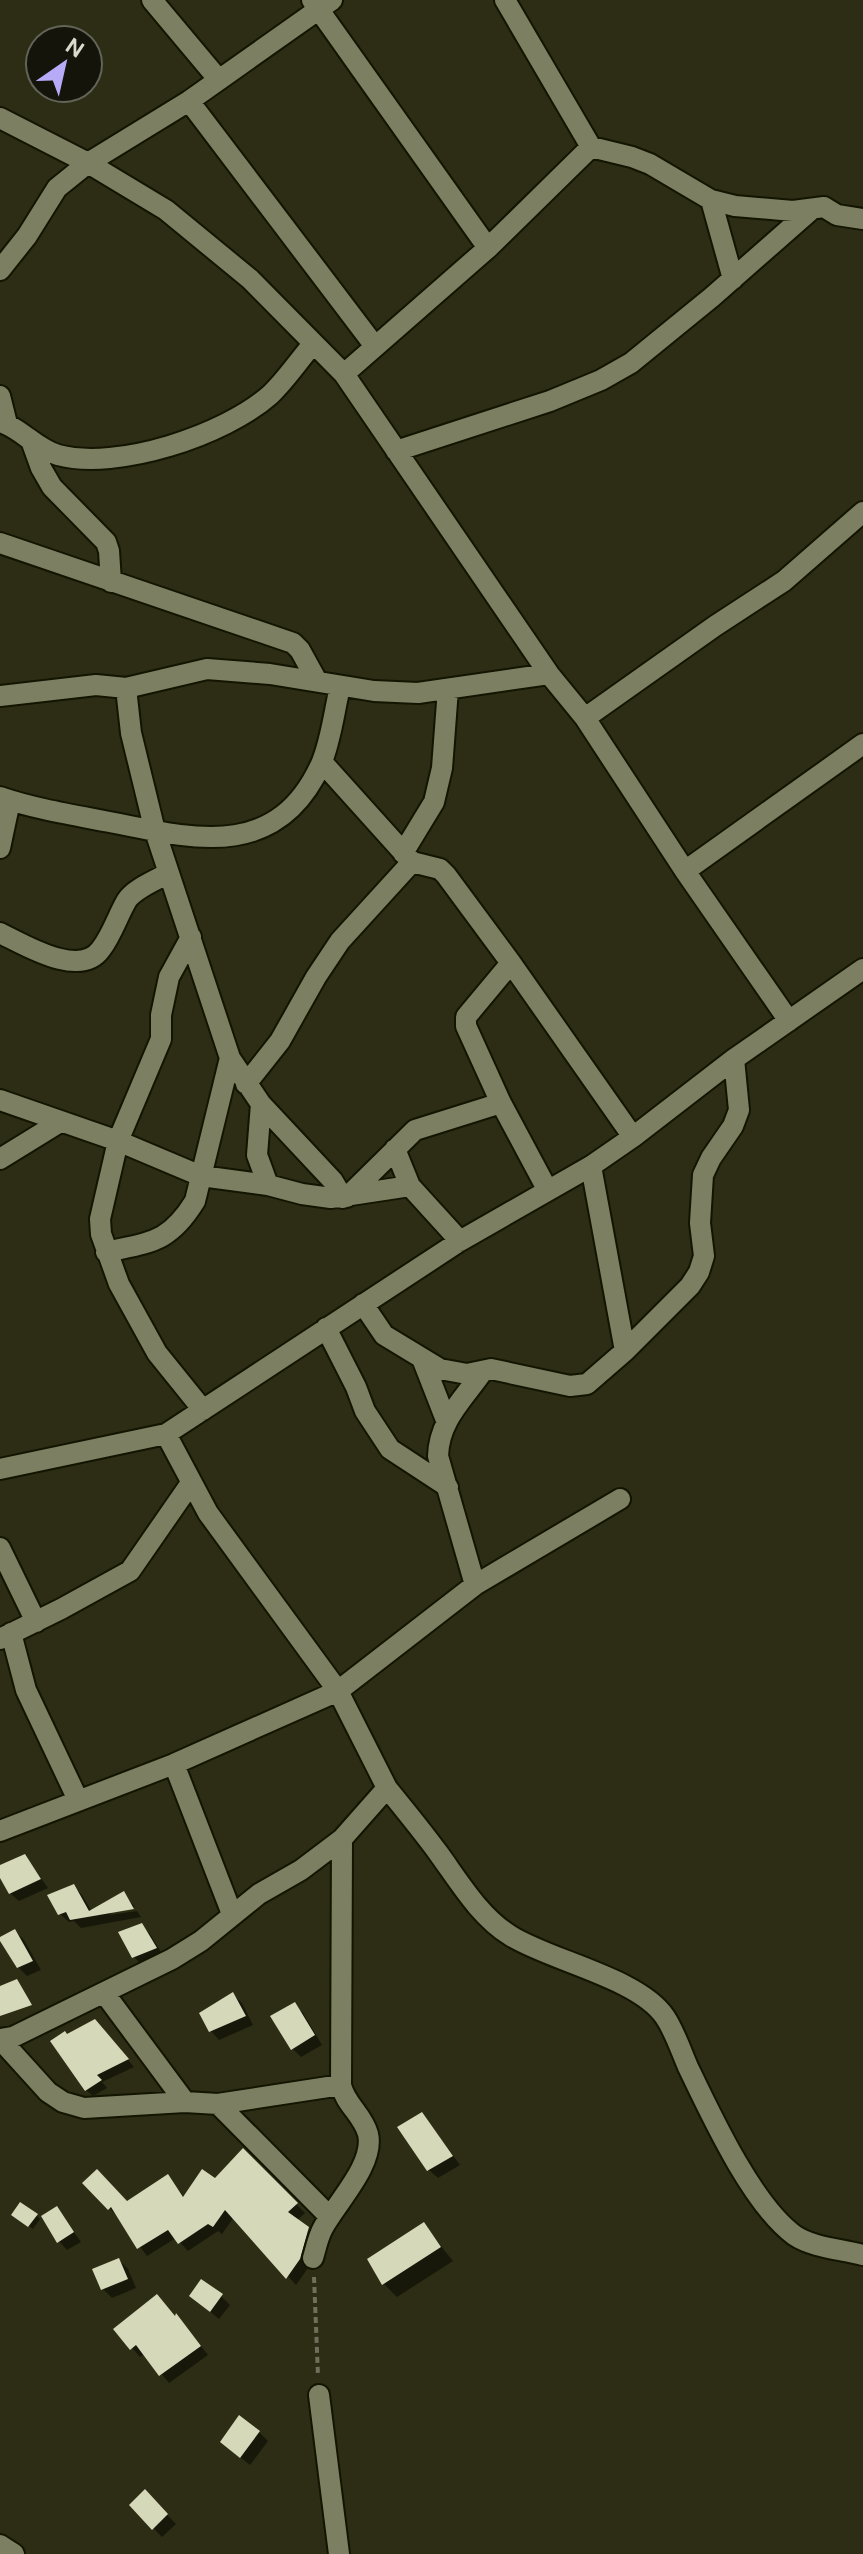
<svg xmlns="http://www.w3.org/2000/svg" width="863" height="2554" viewBox="0 0 863 2554" font-family="'DM Sans',sans-serif">
<style>
.shadow{fill:#0007}
.building{fill:#d6d8ba}
.lines{fill:none;stroke-linecap:round;stroke-linejoin:round}
.minor-casing{stroke:#141500;stroke-width:24}
.path{stroke:#6f705b;stroke-width:4;stroke-dasharray:6 4;stroke-linecap:butt}
.minor{stroke:#7d7f63;stroke-width:20}
</style>
<rect width="100%" height="100%" fill="#2c2d14"/>
<path class="shadow" d="M25,1856L48,1888L19,1901L10,1893L0,1874V1867Z
M73,1886L82,1895L92,1912L123,1894L135,1907L114,1911L109,1915L137,1911L141,1917L81,1928L74,1921L69,1922L60,1914Z
M141,1925L150,1934L164,1957L142,1965L133,1956Z
M15,1931L24,1940L41,1970L27,1976L18,1967Z
M233,1995L242,2003L253,2025L219,2040L211,2031Z
M294,2005L303,2013L322,2045L301,2057L292,2048Z
M102,2028L134,2067L102,2082L107,2088L93,2096L86,2090L67,2036Z
M430,2124L460,2165L438,2178L429,2170Z
M243,2151L305,2213L297,2220L316,2237L308,2268L296,2285L234,2217L222,2234L218,2231L188,2251L176,2238L147,2256L118,2217L85,2183L127,2204L168,2177L185,2198L215,2180Z
M57,2208L81,2242L67,2250L59,2241Z
M36,2215L40,2219L33,2229L17,2218Z
M424,2225L453,2261L397,2297L384,2284Z
M119,2260L128,2269L136,2288L112,2298L103,2289Z
M191,2296H221L230,2305L219,2319Z
M177,2316L208,2355L169,2383L145,2354L140,2357L116,2329Z
M259,2432L268,2441L250,2465L231,2450Z
M145,2492L176,2524L162,2537L131,2505Z"/>
<path class="building" d="M25,1854L41,1879L9,1894L0,1878V1865Z
M74,1884L89,1911L124,1891L134,1909L70,1920L66,1912L58,1915L47,1895Z
M142,1923L157,1948L132,1958L118,1932Z
M15,1929L33,1961L17,1968L0,1941V1937Z
M17,1979L32,2005L0,2016V1986Z
M233,1992L246,2016L209,2032L199,2013Z
M295,2002L315,2035L291,2050L270,2016Z
M95,2019L129,2059L97,2075L102,2080L85,2091L50,2041L65,2031L67,2034Z
M422,2112L453,2156L427,2171L397,2127Z
M243,2148L298,2203L288,2212L309,2227L300,2259L286,2279L225,2210L213,2227L208,2224L178,2244L168,2230L137,2249L111,2207L108,2210L82,2183L97,2169L127,2201L168,2174L183,2197L202,2169L215,2178Z
M20,2202L38,2214L28,2227L11,2215Z
M57,2206L74,2232L57,2243L41,2216Z
M424,2222L441,2247L382,2285L367,2259Z
M119,2258L128,2279L101,2290L92,2269Z
M201,2279L223,2294L210,2312L189,2296Z
M157,2294L175,2316L176,2313L201,2346L159,2376L136,2345L130,2350L113,2329Z
M239,2415L260,2431L240,2458L220,2442Z
M145,2489L168,2514L152,2530L129,2505Z"/>
<g class="lines">
<g class="minor-casing">
<path id="minor" d="M152,0L219,80
M312,0L488,248
M505,0L591,147L632,157L650,164L711,200L735,206L793,211L824,207L837,215L863,219
M189,101L374,345
M0,118L88,163L166,210L250,279L344,374L549,674L585,718L685,871L789,1021
M711,200L733,279
M0,270L27,236L57,188L88,163L189,101L332,0
M344,374L488,248L591,147
M0,396L7,424
M0,422C21,428 36,449 58,455C117,471 225,435 270,395C286,380 299,360 313,344
M32,443L41,468L52,487L106,542L109,551L111,582
M396,451L550,401L601,380L631,363L712,297L811,210
M0,543L293,643L300,650L317,681
M0,696L96,685L126,688
M585,718L715,626L784,581L863,512
M0,797C38,810 80,816 120,824C201,841 279,857 321,764C331,741 334,712 340,687
M0,848L10,801
M403,853L434,802L442,768L448,689
M412,862L440,869L446,875L511,963L633,1137
M685,871L863,744
M0,933C25,945 80,979 101,949C112,935 118,915 127,900C135,888 157,880 168,873
M191,937L169,977L161,1015V1039L118,1141L100,1219L101,1234L119,1284L157,1353L203,1410
M246,1084L280,1041L316,977L340,941L412,862L322,762
M0,1100L118,1141L201,1176L268,1185L302,1194L331,1198L410,1186L460,1241
M501,1103L466,1026V1017L511,963
M261,1104L257,1155L268,1185
M395,1149L410,1186
M0,1159L60,1122
M591,1166L625,1351
M347,1197L415,1130L501,1103L547,1189
M343,1198L333,1181L261,1104L230,1058L155,831L131,733L126,688L207,669L270,674L374,691L418,693L549,674
M106,1252C151,1242 169,1243 195,1201L230,1058
M363,1304L384,1335L440,1369L467,1374L491,1369L570,1386L587,1384L625,1351L690,1286L699,1272L704,1256L700,1223L703,1175L711,1158L733,1126L739,1110L734,1059
M326,1328L356,1387L365,1411L390,1449L448,1487
M423,1361L446,1420
M166,1434L208,1513L338,1691L387,1788L342,1839L341,2085C345,2104 363,2115 368,2134C375,2164 337,2202 323,2228C318,2237 316,2248 313,2258
M0,1469L166,1434L460,1241L591,1166L633,1137L734,1059L863,969
M0,1548L36,1622
M475,1585L438,1456C439,1420 464,1399 483,1371
M11,1633L26,1690L78,1800
M0,1639L61,1609L130,1571L191,1483
M174,1764L232,1914
M387,1788C405,1810 423,1832 439,1854C460,1883 480,1917 511,1936C551,1961 639,1978 665,2017C675,2032 681,2051 688,2067C711,2115 752,2204 794,2235C813,2248 841,2249 863,2255
M0,1831L174,1764L338,1691L475,1585L620,1499
M105,1994L185,2102
M0,2039L13,2037L172,1959L201,1941L259,1894L301,1870L342,1839
M0,2039L48,2092L63,2102L84,2108L185,2102L218,2104L341,2085
M218,2104L330,2217
M319,2395L339,2554
M0,2545L14,2554"/>
</g>
<path class="path" d="M314,2277L318,2376"/>
<use href="#minor" class="minor"/>
</g>
<g transform="translate(64 64) rotate(34)"><circle r="38" fill="#14140a" stroke="#636458" stroke-width="2"/>
<path d="M0-6L14 30L0 20L-14 30Z" fill="#b7abf8"/>
<text y="-12" font-size="22" font-weight="bold" text-anchor="middle" fill="#dadbcc">N</text>
</g>
</svg>
